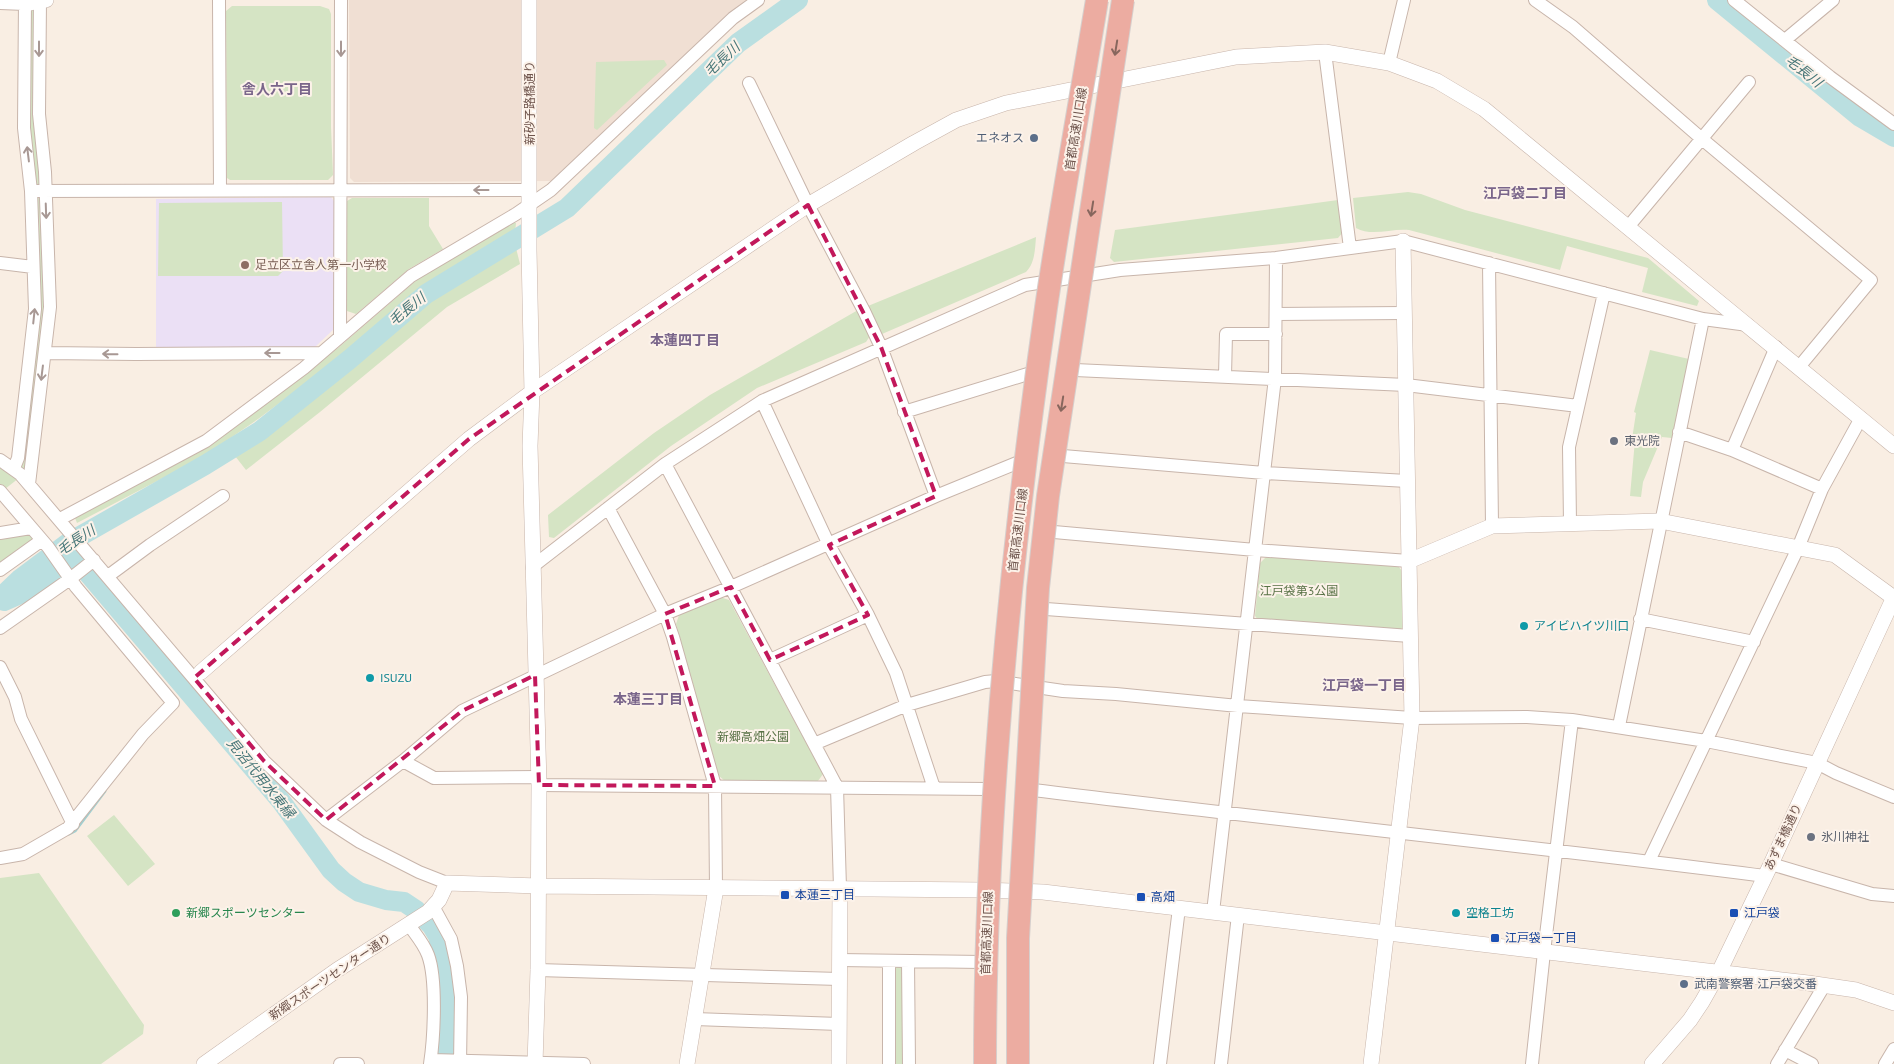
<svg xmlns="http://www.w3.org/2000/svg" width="1894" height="1064" viewBox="0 0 1894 1064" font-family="'PT Sans','Noto Sans JP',sans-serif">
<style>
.residential{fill:#f0dfd3}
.education{fill:#ebe0f5}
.green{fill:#d5e4c4}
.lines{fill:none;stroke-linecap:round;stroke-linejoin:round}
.stream{stroke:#a2ced0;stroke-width:3}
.river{stroke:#badfe0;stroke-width:20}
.minor-casing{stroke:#c8b5ab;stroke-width:14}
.tertiary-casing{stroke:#c8b5ab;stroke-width:16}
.minor{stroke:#fff;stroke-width:12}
.tertiary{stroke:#fff;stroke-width:15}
.motorway-bridge-casing{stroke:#d6cfcd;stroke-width:24;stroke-linecap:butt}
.motorway-bridge{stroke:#ecaca1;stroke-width:22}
.oneway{stroke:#87665d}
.oneway2{stroke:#a89894}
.marked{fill:none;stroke:#c2185b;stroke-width:4;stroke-dasharray:10 6;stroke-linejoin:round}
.service-dot{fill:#5c6f8a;stroke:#fcf2e9;stroke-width:2}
.education-dot{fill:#8d6e63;stroke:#fcf2e9;stroke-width:2}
.worship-dot{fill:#6b7280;stroke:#fcf2e9;stroke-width:2}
.culture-dot{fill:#0f9aa8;stroke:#fcf2e9;stroke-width:2}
.transit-dot{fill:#1a4fb4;stroke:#fcf2e9;stroke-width:2}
.leisure-dot{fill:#2e9e5b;stroke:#fcf2e9;stroke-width:2}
.labels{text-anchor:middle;stroke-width:4;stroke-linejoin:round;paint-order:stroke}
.street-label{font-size:12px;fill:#6e544c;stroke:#fcf2e9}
.service-label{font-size:12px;fill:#4e5e75;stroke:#fcf2e9;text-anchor:end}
.education-label{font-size:12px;fill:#785e54;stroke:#fcf2e9;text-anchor:start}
.worship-label{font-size:12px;fill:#5b616d;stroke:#fcf2e9;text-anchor:start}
.park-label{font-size:12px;fill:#587246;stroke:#fcf2e9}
.culture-label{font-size:12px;fill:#0d838f;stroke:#fcf2e9;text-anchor:start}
.transit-label{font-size:12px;fill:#164399;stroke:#fcf2e9;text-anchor:start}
.leisure-label{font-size:12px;fill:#27864d;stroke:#fcf2e9;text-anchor:start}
.water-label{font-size:14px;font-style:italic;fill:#467678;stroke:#fcf2e9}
.neighbourhood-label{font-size:14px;font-weight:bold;fill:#79658a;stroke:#fcf2e9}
</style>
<rect width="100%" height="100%" fill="#f9eee3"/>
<path class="residential" d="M349,0H747L728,14L551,181L354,182L350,178Z"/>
<path class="education" d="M331,197L334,201L335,328L315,347L156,348V199Z"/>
<path class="green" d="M28,0H37L48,307L28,471L21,467L39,307L28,118Z
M232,6H320L329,9L331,14V127L333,175L328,180H230L227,178L226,11Z
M664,60L667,65L597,130L594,128L596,62Z
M1408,192L1421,194L1465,210L1648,258L1699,301L1697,306L1642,292L1648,268L1567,246L1560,270L1409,230C1392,228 1372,237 1356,228L1353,198Z
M352,198H429V226L443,249L409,269L356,314L347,311V201Z
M1338,200L1343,232L1338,238L1114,262L1110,258L1115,230Z
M282,202L283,271L278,276H158L159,203Z
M512,222L516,223L515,233L426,287L347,353L258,419L203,457L77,523L75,518L252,413L338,348L419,278Z
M1036,237C1035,249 1035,263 1026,272L882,334L868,306Z
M516,248L520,264L447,307L320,412L246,470L235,456L266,437L419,310L437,296Z
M858,310L870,336L866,342L757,388L671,446L554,538L549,537L548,515L654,433L710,395Z
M1650,350L1689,359L1672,438L1662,437L1643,482L1641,497L1630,496L1635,440L1632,439L1636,413L1634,412Z
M0,465L19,478L5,489L0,486Z
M29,531L34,538V542L0,563V537Z
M1267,556L1398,566L1403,572L1404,626L1399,631L1259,621L1255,616L1260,563Z
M720,597L729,600L823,774L818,781H725L719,776L676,624L679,615Z
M114,815L155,864L128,886L87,836Z
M39,873L144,1025L143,1034L101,1064H0V878Z
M902,964L905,1064H893L894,967Z"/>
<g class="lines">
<path class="stream" d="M69,834L75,831L105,791"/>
<path class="river" d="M1717,0L1860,117L1894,137
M0,598L20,579L68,543L205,465L260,431L350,359L426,294L567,208L738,43L798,0
M4,601L29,590L76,559L281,801L331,870L344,882L359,892L386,900L404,902L416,910L432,926L438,936L444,961L449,1020L447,1064"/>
<g class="minor-casing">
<path id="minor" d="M219,0L220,190
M1535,0L1573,27L1702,139L1871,280L1799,367
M1734,0L1830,77L1894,124
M0,3L25,4
M1785,40L1833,0
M1325,52L1350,248
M1389,63L1404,0
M749,83L808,205L864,311L881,347L936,496
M31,191L530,190
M1628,227L1749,82
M0,263L33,267
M1489,263L1492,526
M1276,314L1404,313
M340,337L341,0
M45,353L136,354L321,353
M1075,370L1406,385L1578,406
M1225,376L1226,334H1276
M762,401L829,545L868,615L896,673L934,788
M904,412L1031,373
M1679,432L1732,450L1822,489
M1732,450L1776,347
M1063,456L1264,473L1407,481
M0,460L20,474L264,761L326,820L360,842L419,872L447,883
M665,464L837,787L840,888
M14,468L18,458L35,309L31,191L24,128L25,0
M29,484L50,307L45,172L39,114L40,0
M0,491L48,547L76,587L173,703L143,734L68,828L23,854L0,858
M608,508L665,614L673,637L715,786L716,888
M60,519L206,441L304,368L411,276L516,214L551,190L733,18L758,0
M1570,523L1569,447L1604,293
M1054,532L1255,550L1409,561
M0,533L31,528
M532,567L665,464L762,401L1025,285L1120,270L1276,258L1403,241L1703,319L1748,325
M0,570L42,540
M108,576L150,545L223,496
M1046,609L1410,636
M1640,619L1754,642
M0,628L70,579L94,560
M770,660L868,615
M0,667L15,697L21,719L73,824
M1619,726L1703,319
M814,744L907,705L985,682L996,681L1063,691L1116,694L1238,706L1412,718L1527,717L1572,720L1706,741L1817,763L1836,773L1894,797
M403,761L434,778L538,777
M539,785L988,789
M1033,790C1277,820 1521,845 1765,876
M326,820L403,761L462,711L665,614L731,587L936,496L1019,462
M1649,861L1798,548L1822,489L1861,418
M1771,864L1872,894L1894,896
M434,908L451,939L457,966L461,997L460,1064
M1213,912L1275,378L1276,258
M409,925C416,935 424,944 428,955C437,979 434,1038 430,1064
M839,960L982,962
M889,961V1064
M908,961L909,1064
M538,970L839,979
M695,1019L839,1024
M1785,1050L1812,1064
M431,1060L584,1064
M340,1064H358
M1160,1064L1179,908
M1221,1064L1238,915
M1532,1064L1544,952L1572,720
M1777,1064L1824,986
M1885,1064L1894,1049"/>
</g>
<g class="tertiary-casing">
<path id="tertiary" d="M529,0V250L532,392L530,446L539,785L538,970L535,1064
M25,4L46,0
M1409,561L1492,526L1660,521L1835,555L1894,598
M201,672L469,439L532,392L808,205L914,143L956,120L1006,103L1236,57L1325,52L1389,63L1437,81L1484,109L1894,446
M204,1064L337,970L428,912L439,900L447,883L539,886L983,890L1043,892L1808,983L1856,990L1894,1003
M687,1064L716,888
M839,1064L840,888
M1371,1064L1412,718L1403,241
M1652,1064L1690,1020L1702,1002L1719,972L1771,864L1894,597"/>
</g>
<use href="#minor" class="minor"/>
<use href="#tertiary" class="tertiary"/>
<g class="motorway-bridge-casing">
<path id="motorway-bridge" d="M985,1064C985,811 1010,558 1046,308C1061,205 1080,103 1097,0
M1018,1064V938L1038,588L1048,496L1123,0"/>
</g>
<use href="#motorway-bridge" class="motorway-bridge"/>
</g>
<defs><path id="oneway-shaft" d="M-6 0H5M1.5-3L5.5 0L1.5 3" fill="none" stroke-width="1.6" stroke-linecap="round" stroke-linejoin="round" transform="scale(1.25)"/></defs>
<g class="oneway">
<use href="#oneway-shaft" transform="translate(1116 48) rotate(99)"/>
<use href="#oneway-shaft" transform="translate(1092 209) rotate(99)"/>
<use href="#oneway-shaft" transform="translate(1062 404) rotate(99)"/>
</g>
<g class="oneway2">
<use href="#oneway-shaft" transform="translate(39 49) rotate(90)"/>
<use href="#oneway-shaft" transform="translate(341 49) rotate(90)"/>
<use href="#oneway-shaft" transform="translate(28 154) rotate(-97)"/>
<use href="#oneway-shaft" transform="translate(481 190) rotate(180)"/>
<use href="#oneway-shaft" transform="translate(46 211) rotate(88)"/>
<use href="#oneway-shaft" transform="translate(34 316) rotate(-84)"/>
<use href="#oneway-shaft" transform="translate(272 353) rotate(180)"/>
<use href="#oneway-shaft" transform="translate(110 354) rotate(-179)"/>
<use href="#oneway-shaft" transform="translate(42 373) rotate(97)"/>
</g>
<path class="marked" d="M808,205L881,347L936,496L829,545L868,615L770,660L731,587L665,614L715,786L539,785L535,675L462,711L326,820L264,761L194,678L469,439Z"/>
<g class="service-dot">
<circle cx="1034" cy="138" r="5"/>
<circle cx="1684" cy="984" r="5"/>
</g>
<circle class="education-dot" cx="245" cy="265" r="5"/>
<g class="worship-dot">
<circle cx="1614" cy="441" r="5"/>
<circle cx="1811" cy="837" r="5"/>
</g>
<g class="culture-dot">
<circle cx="1524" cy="626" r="5"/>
<circle cx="370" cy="678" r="5"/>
<circle cx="1456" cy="913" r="5"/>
</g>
<g class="transit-dot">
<rect x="780" y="890" width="10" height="10" rx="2.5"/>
<rect x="1136" y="892" width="10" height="10" rx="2.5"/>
<rect x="1729" y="908" width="10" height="10" rx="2.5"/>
<rect x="1490" y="933" width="10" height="10" rx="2.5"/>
</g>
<circle class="leisure-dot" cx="176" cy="913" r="5"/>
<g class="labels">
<g class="street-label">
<text transform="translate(530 103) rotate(-90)" y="4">新砂子路橋通り</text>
<text transform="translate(1076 129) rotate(-81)" y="4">首都高速川口線</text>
<text transform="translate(1018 530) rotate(-83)" y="4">首都高速川口線</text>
<text transform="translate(1783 837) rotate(-65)" y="4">あずま橋通り</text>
<text transform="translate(987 933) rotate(-88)" y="4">首都高速川口線</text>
<text transform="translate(330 977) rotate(-34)" y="4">新郷スポーツセンター通り</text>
</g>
<g class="service-label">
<text x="1024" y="142">エネオス</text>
<text x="1694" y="988" text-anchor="start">武南警察署 江戸袋交番</text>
</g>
<g class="education-label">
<text x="255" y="269">足立区立舎人第一小学校</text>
</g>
<g class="worship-label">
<text x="1624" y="445">東光院</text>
<text x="1821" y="841">氷川神社</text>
</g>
<g class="park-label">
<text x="1299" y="595">江戸袋第3公園</text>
<text x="753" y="741">新郷高畑公園</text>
</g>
<g class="culture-label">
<text x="1534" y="630">アイビハイツ川口</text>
<text x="380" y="682">ISUZU</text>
<text x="1466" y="917">空格工坊</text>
</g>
<g class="transit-label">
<text x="795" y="899">本蓮三丁目</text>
<text x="1151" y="901">高畑</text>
<text x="1744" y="917">江戸袋</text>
<text x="1505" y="942">江戸袋一丁目</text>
</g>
<g class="leisure-label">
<text x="186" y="917">新郷スポーツセンター</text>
</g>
<g class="water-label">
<text transform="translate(722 59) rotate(-43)" y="5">毛長川</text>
<text transform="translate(1804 71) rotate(39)" y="5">毛長川</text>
<text transform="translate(407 309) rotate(-39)" y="5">毛長川</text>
<text transform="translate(76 540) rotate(-33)" y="5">毛長川</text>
<text transform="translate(261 778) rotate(51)" y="5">見沼代用水東縁</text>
</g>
<g class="neighbourhood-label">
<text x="277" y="94">舎人六丁目</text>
<text x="1525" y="198">江戸袋二丁目</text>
<text x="685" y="345">本蓮四丁目</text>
<text x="1364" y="690">江戸袋一丁目</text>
<text x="648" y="704">本蓮三丁目</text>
</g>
</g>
</svg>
